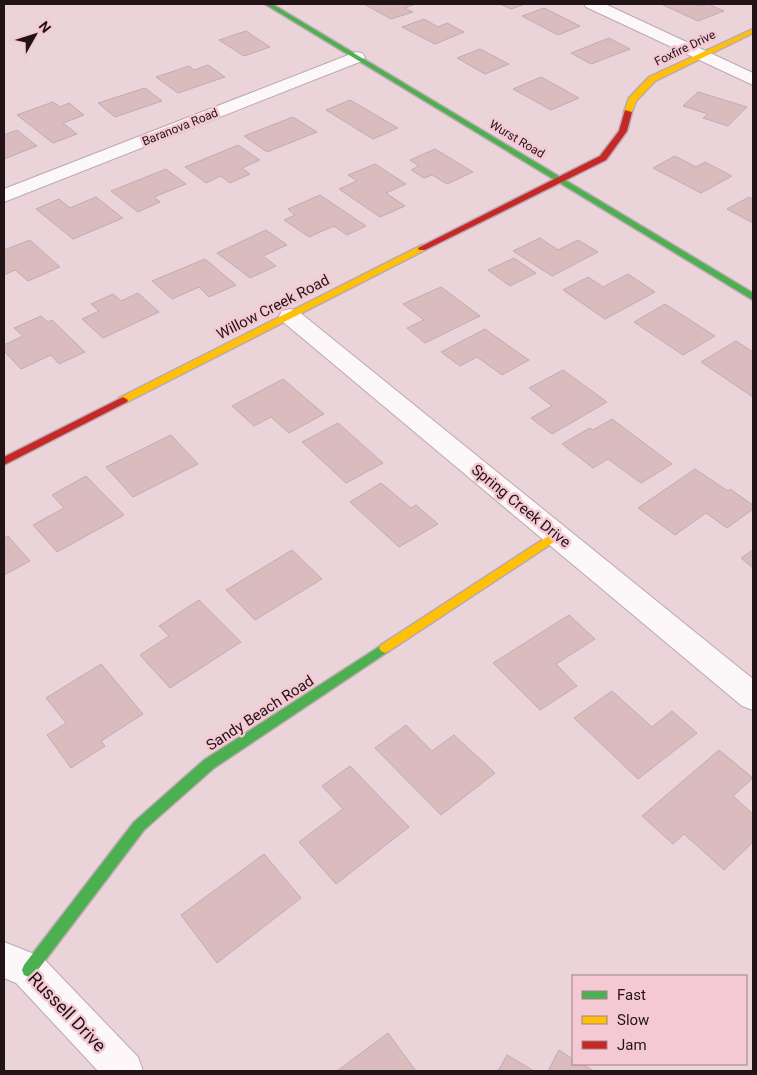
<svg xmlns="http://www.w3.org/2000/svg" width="757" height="1075" viewBox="0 0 757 1075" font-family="Roboto,sans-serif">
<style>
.building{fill:#dabcbe;stroke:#bfadaf}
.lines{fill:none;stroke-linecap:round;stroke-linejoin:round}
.street-casing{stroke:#bba9ae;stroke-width:2}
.fast-casing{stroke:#bba9ae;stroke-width:3}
.slow-casing{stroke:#bba9ae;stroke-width:3}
.jam-casing{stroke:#bba9ae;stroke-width:3}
.street{fill:#fcf8f9;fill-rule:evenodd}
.fast{fill:#4caf50;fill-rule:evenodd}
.slow{fill:#ffc107;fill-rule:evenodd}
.jam{fill:#c62828;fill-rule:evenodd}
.labels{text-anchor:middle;stroke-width:5;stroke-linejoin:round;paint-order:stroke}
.far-street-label{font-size:12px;fill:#221317;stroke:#f4c9d4}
.street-label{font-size:15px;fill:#221317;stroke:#f4c9d4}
.near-street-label{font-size:18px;fill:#221317;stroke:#f4c9d4}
</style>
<rect width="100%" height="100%" fill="#ead3d9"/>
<path class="building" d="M364,4H411L413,5L404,8L413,12L391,19Z
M500,4H525L511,9Z
M661,4H695L699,6L708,4L724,11L698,21Z
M544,8L580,26L558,35L522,16Z
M424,19L438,27L447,23L464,32L435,44L402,27Z
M246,31L270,47L244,56L219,40Z
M609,38L630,49L591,64L571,53Z
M480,49L509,64L485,74L457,58Z
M208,65L225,77L178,93L156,77L189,66L194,70Z
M541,77L579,98L551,110L513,89Z
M145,88L162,101L115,117L98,103Z
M698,92L747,107L728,126L703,118L708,114L683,106Z
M350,100L398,128L373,139L326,110Z
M53,102L60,107L69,103L84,115L63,123L77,134L53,143L17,115Z
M293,117L317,132L267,152L244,136Z
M17,130L37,146L4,159V135Z
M238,145L260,160L242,168L250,174L230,183L221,176L206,183L185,167Z
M435,149L473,172L447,184L432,175L424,178L411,170L419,166L410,160Z
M675,156L696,167L705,162L732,176L701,193L653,168Z
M375,164L406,184L386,193L405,206L380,217L339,189L357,181L348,175Z
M166,169L186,184L154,197L160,202L138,212L111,191Z
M320,195L366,226L347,235L334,226L309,237L284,220L295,215L288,209Z
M96,197L123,218L73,239L36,209L59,199L70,208Z
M749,197L753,199V223L727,209Z
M266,230L287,245L263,256L276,266L250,278L217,253Z
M540,238L558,250L578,240L598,252L552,276L513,251Z
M30,240L60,267L28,281L15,270L4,275V250Z
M514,258L536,273L510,286L488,270Z
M205,259L236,285L209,297L199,287L172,299L152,281Z
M628,274L655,292L605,319L563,290L588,277L603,287Z
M441,287L480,316L425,343L407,328L424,320L403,304Z
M138,293L159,312L103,338L82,319L99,311L91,304L113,294L121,301Z
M665,304L715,336L683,355L634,322Z
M41,316L48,322L52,320L85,352L59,364L51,355L21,369L4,351V345L23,336L14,328Z
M485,329L513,349L529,360L502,375L477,357L460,366L441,352Z
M736,341L753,352V397L701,362Z
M563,370L607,402L552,434L531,418L552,406L529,388Z
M283,379L324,414L289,433L271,417L254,426L232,406Z
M612,419L672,464L641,483L608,459L593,468L562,444L590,428L593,430Z
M338,423L383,463L346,483L302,442Z
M171,435L198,464L133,497L106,467Z
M695,469L728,491L730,489L753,505V509L727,528L706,513L675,535L638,508Z
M86,476L124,515L57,552L33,525L64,508L52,495Z
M381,483L411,508L416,505L438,524L399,547L350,502Z
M8,536L30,561L4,575V538Z
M292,550L322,579L255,620L226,590Z
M753,550V568L741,558Z
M199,600L241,642L170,688L140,655L169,636L159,626Z
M569,615L595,639L556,664L577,686L540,710L493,663Z
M101,664L143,714L101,741L105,746L71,768L47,735L66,723L46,698Z
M612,691L652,727L672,711L697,733L638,779L574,718Z
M406,725L432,751L454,735L495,773L441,815L375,748Z
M719,750L753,778L733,796L753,814V842L724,870L684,834L673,844L642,816Z
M350,766L409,827L336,884L299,842L343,809L322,786Z
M264,854L301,898L217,963L181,915Z
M388,1033L416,1071H337Z
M559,1050L573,1059V1064H582L594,1071H548Z
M507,1055L534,1071H498Z"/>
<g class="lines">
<g class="street-casing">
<path id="street" d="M584,4H605L753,73V85L586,7Z
M356,52L362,53L365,57L362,61L4,202V189Z
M290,309L298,311L753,679V710L742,706L282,321L279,316L282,311Z
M4,942L42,957L138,1057L143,1071H98L16,983L4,978Z"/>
</g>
<g class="fast-casing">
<path id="fast" d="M265,4H272L753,293V300Z
M385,643L389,645L391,648L389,651L214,768L144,830L34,975L29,977L24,975L22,970L24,965L134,822L204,760Z"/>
</g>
<g class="slow-casing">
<path id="slow" d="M753,29V33L655,81L636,101L631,114L624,112L629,98L649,77Z
M422,245L426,248L425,250L127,402L123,403L118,400L119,398Z
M556,531L562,535L560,538L389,651L385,653L381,651L379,648L381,645Z"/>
</g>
<g class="jam-casing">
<path id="jam" d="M625,110L632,112L627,131L606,160L425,250H419L418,248L600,156L619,131Z
M123,397L128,400L127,402L4,465V457Z"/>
</g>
<use href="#street" class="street"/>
<use href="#fast" class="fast"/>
<use href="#slow" class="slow"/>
<use href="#jam" class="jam"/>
</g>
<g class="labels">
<g class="far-street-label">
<text transform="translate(685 48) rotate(-26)" y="4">Foxfire Drive</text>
<text transform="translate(180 127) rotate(-22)" y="4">Baranova Road</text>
<text transform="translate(517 139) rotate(31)" y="4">Wurst Road</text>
</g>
<g class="street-label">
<text transform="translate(273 307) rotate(-27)" y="5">Willow Creek Road</text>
<text transform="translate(521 506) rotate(39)" y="5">Spring Creek Drive</text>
<text transform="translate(260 713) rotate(-33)" y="5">Sandy Beach Road</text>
</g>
<g class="near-street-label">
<text transform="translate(67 1012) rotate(46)" y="6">Russell Drive</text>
</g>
</g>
<rect width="757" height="1075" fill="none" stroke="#221317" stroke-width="10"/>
<rect x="572" y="975" width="175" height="90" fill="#f4c9d4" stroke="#a08088"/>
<rect x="582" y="991" width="25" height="8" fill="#4caf50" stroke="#a08088"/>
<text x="617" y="1000" font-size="15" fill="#221317">Fast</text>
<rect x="582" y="1016" width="25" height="8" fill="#ffc107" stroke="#a08088"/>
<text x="617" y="1025" font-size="15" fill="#221317">Slow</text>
<rect x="582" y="1041" width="25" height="8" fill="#c62828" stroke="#a08088"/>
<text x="617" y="1050" font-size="15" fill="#221317">Jam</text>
<g transform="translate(35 35) rotate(51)" stroke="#f4c9d4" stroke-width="4" paint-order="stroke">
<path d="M0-4L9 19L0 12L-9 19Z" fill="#221317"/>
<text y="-8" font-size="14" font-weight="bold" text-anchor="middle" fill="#221317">N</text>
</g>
</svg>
